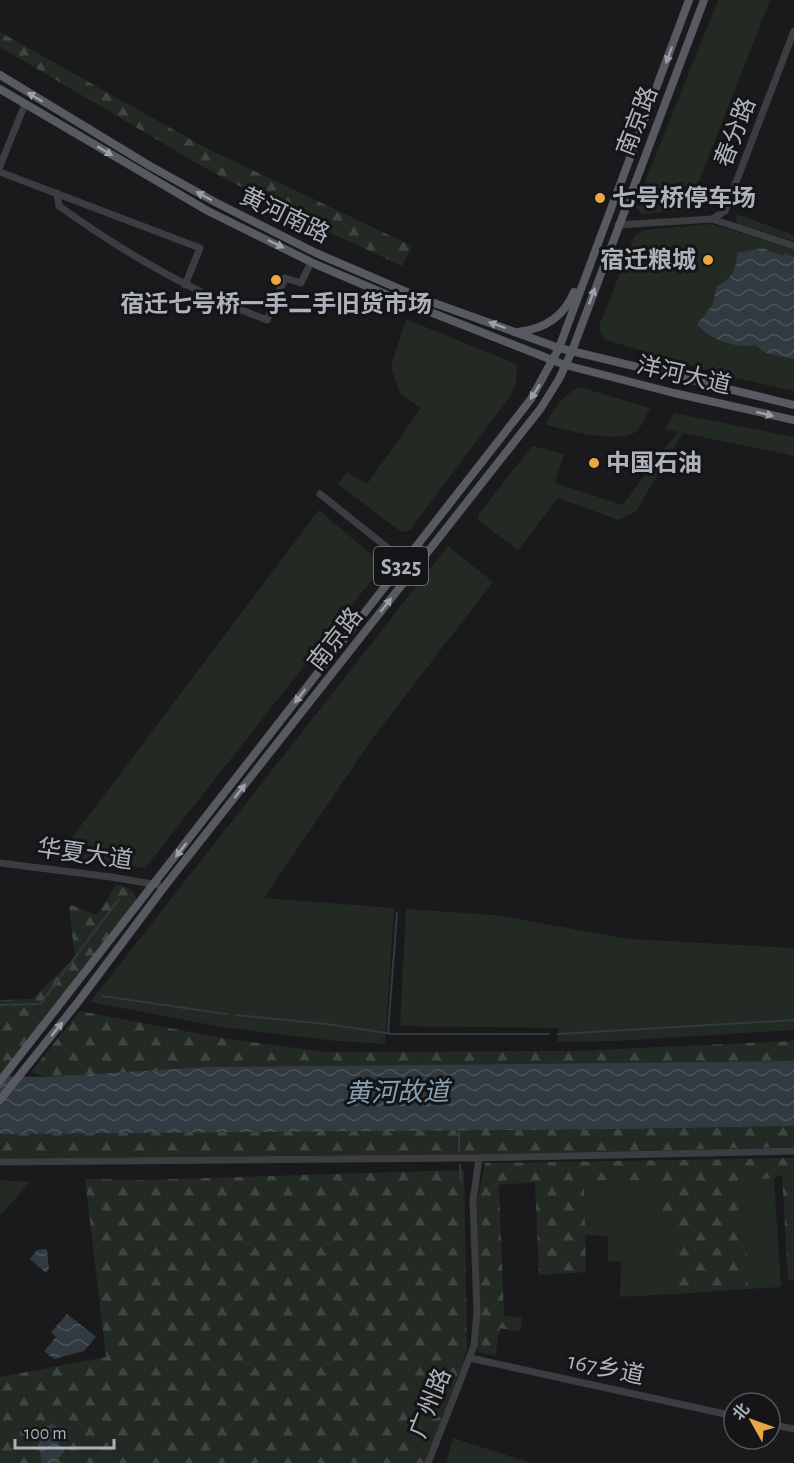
<svg xmlns="http://www.w3.org/2000/svg" width="794" height="1463" viewBox="0 0 794 1463" font-family="'Alegreya Sans','Noto Sans SC',sans-serif">
<style>
.green{fill:#222a23}
.forest{fill:url(#forest-firs)}
.water{fill:url(#water-waves)}
.lines{fill:none;stroke-linecap:round;stroke-linejoin:round}
.stream{stroke:#303a40;stroke-width:2}
.minor{stroke:#3b3d41;stroke-width:7}
.major{stroke:#575a60;stroke-width:8}
.oneway{fill:#9ca0a9}
.poi-dot{fill:#eaa844;stroke:#151517;stroke-width:2}
.labels{text-anchor:middle;stroke-width:6;stroke-linejoin:round;paint-order:stroke}
.shield{fill:#151517;stroke:#7f838a;stroke-width:1.5}
.shield-label{font-size:22px;font-weight:bold;fill:#adb2bb}
.street-label{font-size:24px;fill:#adb2bb;stroke:#151517}
.poi-label{font-size:24px;font-weight:bold;fill:#adb2bb;stroke:#151517;text-anchor:start}
.water-label{font-size:26px;font-style:italic;fill:#86a1b4;stroke:#151517}
</style>
<defs>
<pattern id="forest-firs" width="22" height="20" patternUnits="userSpaceOnUse" patternTransform="scale(1.5)"><rect width="22" height="20" fill="#222a23"/><path d="M5 1l3.5 6h-7zM16 11l3.5 6h-7z" fill="#3f4641"/></pattern>
<pattern id="water-waves" width="16" height="10" patternUnits="userSpaceOnUse" patternTransform="scale(1.5)"><rect width="16" height="10" fill="#303a40"/><path d="M0 5q4-4 8 0t8 0" fill="none" stroke="#4b545a"/></pattern>
</defs>
<rect width="100%" height="100%" fill="#1a1a1c"/>
<path class="green" d="M718,0H770L688,210L642,214L635,207Z
M737,214L794,235V241L738,224L736,221Z
M712,224L794,250V391L731,377L606,340L602,336L599,326L635,236L644,230Z
M406,319L516,364C518,378 516,386 509,398L411,529L405,532L400,531L338,484L347,472L367,484L421,408L400,394L391,366Z
M580,387L650,408C646,415 642,428 635,432C618,444 566,430 546,425C551,411 566,392 580,387Z
M674,413L794,437V456L683,433L636,511L619,520L558,498L518,550L479,521L478,516L481,511L532,446L564,454L555,483L623,505L652,464L678,432L665,429Z
M319,510L381,563L378,572L145,868L58,856Z
M448,546L493,582L372,739L264,898L394,908L385,1044L336,1041L221,1027L90,1002Z
M406,909L495,915L629,939L794,948V1030L617,1041L558,1042V1028L400,1026Z
M774,1178L781,1287L748,1289L744,1180Z
M0,1180L30,1182L0,1216Z
M584,1180H656L657,1214H673L675,1294L620,1297L621,1262L608,1261V1236L585,1235Z
M453,1438L531,1463H446Z"/>
<path class="forest" d="M0,32L206,148L412,246L402,266L318,227L205,168L0,47Z
M116,885C127,887 136,888 136,901L0,1076V1000L32,999L75,957L69,908L71,905L97,915Z
M80,1011L227,1039L325,1052L575,1051L794,1041V1061L204,1067L45,1077L31,1072Z
M794,1126V1147L456,1155L0,1158V1134L18,1133L634,1129Z
M794,1158V1279L788,1280L782,1175L774,1178L744,1180L748,1289L675,1294L673,1214H657L656,1180H584L586,1272L539,1275L535,1182L499,1185L504,1316L522,1318L520,1332L500,1328L495,1356L478,1352L479,1285L477,1202L485,1163Z
M464,1170L467,1348L463,1364L424,1463H0V1377L106,1357L85,1179L143,1180Z"/>
<path class="water" d="M763,248L783,256L784,253L794,257V359L766,353L755,345C736,349 708,339 697,324L712,306L717,286C731,280 737,269 737,253Z
M794,1061V1126L634,1129L0,1134V1076L45,1077L204,1067Z
M45,1249L47,1250L49,1269L46,1273L30,1259L37,1250Z
M67,1314L96,1337L84,1351L54,1359L44,1351L56,1337L51,1332Z
M52,1423C61,1429 61,1434 59,1444L65,1451L54,1463H42L40,1453L42,1429Z"/>
<g class="lines">
<path class="stream" d="M102,996L226,1014
M0,1005L40,1004L119,899
M236,1015L327,1024L392,1034H549
M388,1032L397,913
M558,1034L794,1020
M459,1130V1151
M460,1165L461,1181"/>
<path class="minor" d="M0,166L25,104
M0,172L200,248L185,285
M57,193L59,206C123,252 193,293 267,320L285,278L301,283L311,262
M712,219L794,246
M618,225L712,219L725,211L794,31
M320,494L414,569
M0,863L111,877L158,885
M0,1162L470,1158L794,1151
M470,1358L734,1416
M770,1424L794,1429
M428,1463L474,1346L477,1311L473,1201L479,1158"/>
<path class="major" d="M0,75L150,166L215,202L316,253L423,299L559,348L794,405
M0,89L208,211L315,264L397,299L565,365L674,393L794,420
M518,332C544,329 564,317 574,292
M0,1081L531,399L559,348L689,0
M0,1100L78,1002L164,887L541,408L559,379L572,351L704,0"/>
</g>
<defs><path id="oneway-solid" d="M-6-.8H1V-3.2L6.5 0L1 3.2V.8H-6Z" transform="scale(1.5)"/></defs>
<g class="oneway">
<use href="#oneway-solid" transform="translate(669 55) rotate(110)"/>
<use href="#oneway-solid" transform="translate(35 97) rotate(-149)"/>
<use href="#oneway-solid" transform="translate(105 151) rotate(31)"/>
<use href="#oneway-solid" transform="translate(204 196) rotate(-151)"/>
<use href="#oneway-solid" transform="translate(276 244) rotate(26)"/>
<use href="#oneway-solid" transform="translate(592 296) rotate(-70)"/>
<use href="#oneway-solid" transform="translate(497 325) rotate(-160)"/>
<use href="#oneway-solid" transform="translate(535 392) rotate(122)"/>
<use href="#oneway-solid" transform="translate(765 414) rotate(13)"/>
<use href="#oneway-solid" transform="translate(386 605) rotate(-52)"/>
<use href="#oneway-solid" transform="translate(300 696) rotate(128)"/>
<use href="#oneway-solid" transform="translate(240 791) rotate(-52)"/>
<use href="#oneway-solid" transform="translate(181 850) rotate(128)"/>
<use href="#oneway-solid" transform="translate(57 1029) rotate(-51)"/>
</g>
<g class="poi-dot">
<circle cx="600" cy="198" r="6"/>
<circle cx="708" cy="260" r="6"/>
<circle cx="276" cy="280" r="6"/>
<circle cx="594" cy="463" r="6"/>
</g>
<g class="labels">
<rect class="shield" x="374" y="547" width="54" height="38" rx="4.5"/>
<g class="shield-label">
<text x="401" y="574">S325</text>
</g>
<g class="street-label">
<text transform="translate(637 121) rotate(-69)" y="8">南京路</text>
<text transform="translate(735 132) rotate(-69)" y="8">春分路</text>
<text transform="translate(285 215) rotate(26)" y="8">黄河南路</text>
<text transform="translate(684 375) rotate(13)" y="8">洋河大道</text>
<text transform="translate(335 639) rotate(-52)" y="8">南京路</text>
<text transform="translate(85 854) rotate(8)" y="8">华夏大道</text>
<text transform="translate(606 1368) rotate(12)" y="8">167乡道</text>
<text transform="translate(430 1403) rotate(-68)" y="8">广州路</text>
</g>
<g class="poi-label">
<text x="612" y="206">七号桥停车场</text>
<text x="696" y="268" text-anchor="end">宿迁粮城</text>
<text x="276" y="312" text-anchor="middle">宿迁七号桥一手二手旧货市场</text>
<text x="606" y="471">中国石油</text>
</g>
<g class="water-label">
<text transform="translate(397 1092) rotate(-1)" y="9">黄河故道</text>
</g>
</g>
<g transform="translate(752 1421) rotate(310)"><circle r="28" fill="#151517" stroke="#525459" stroke-width="1.5"/>
<path d="M0-4.5L10 22L0 15L-10 22Z" fill="#eaa844"/>
<text y="-9" font-size="16" font-weight="bold" text-anchor="middle" fill="#adb2bb">北</text>
</g>
<path d="M15 1439v9h99v-9" fill="none" stroke="#adb2bb" stroke-width="3"/>
<text x="24" y="1439" font-size="18" fill="#adb2bb" stroke="#151517" stroke-width="4.5" paint-order="stroke">100 m</text>
</svg>
